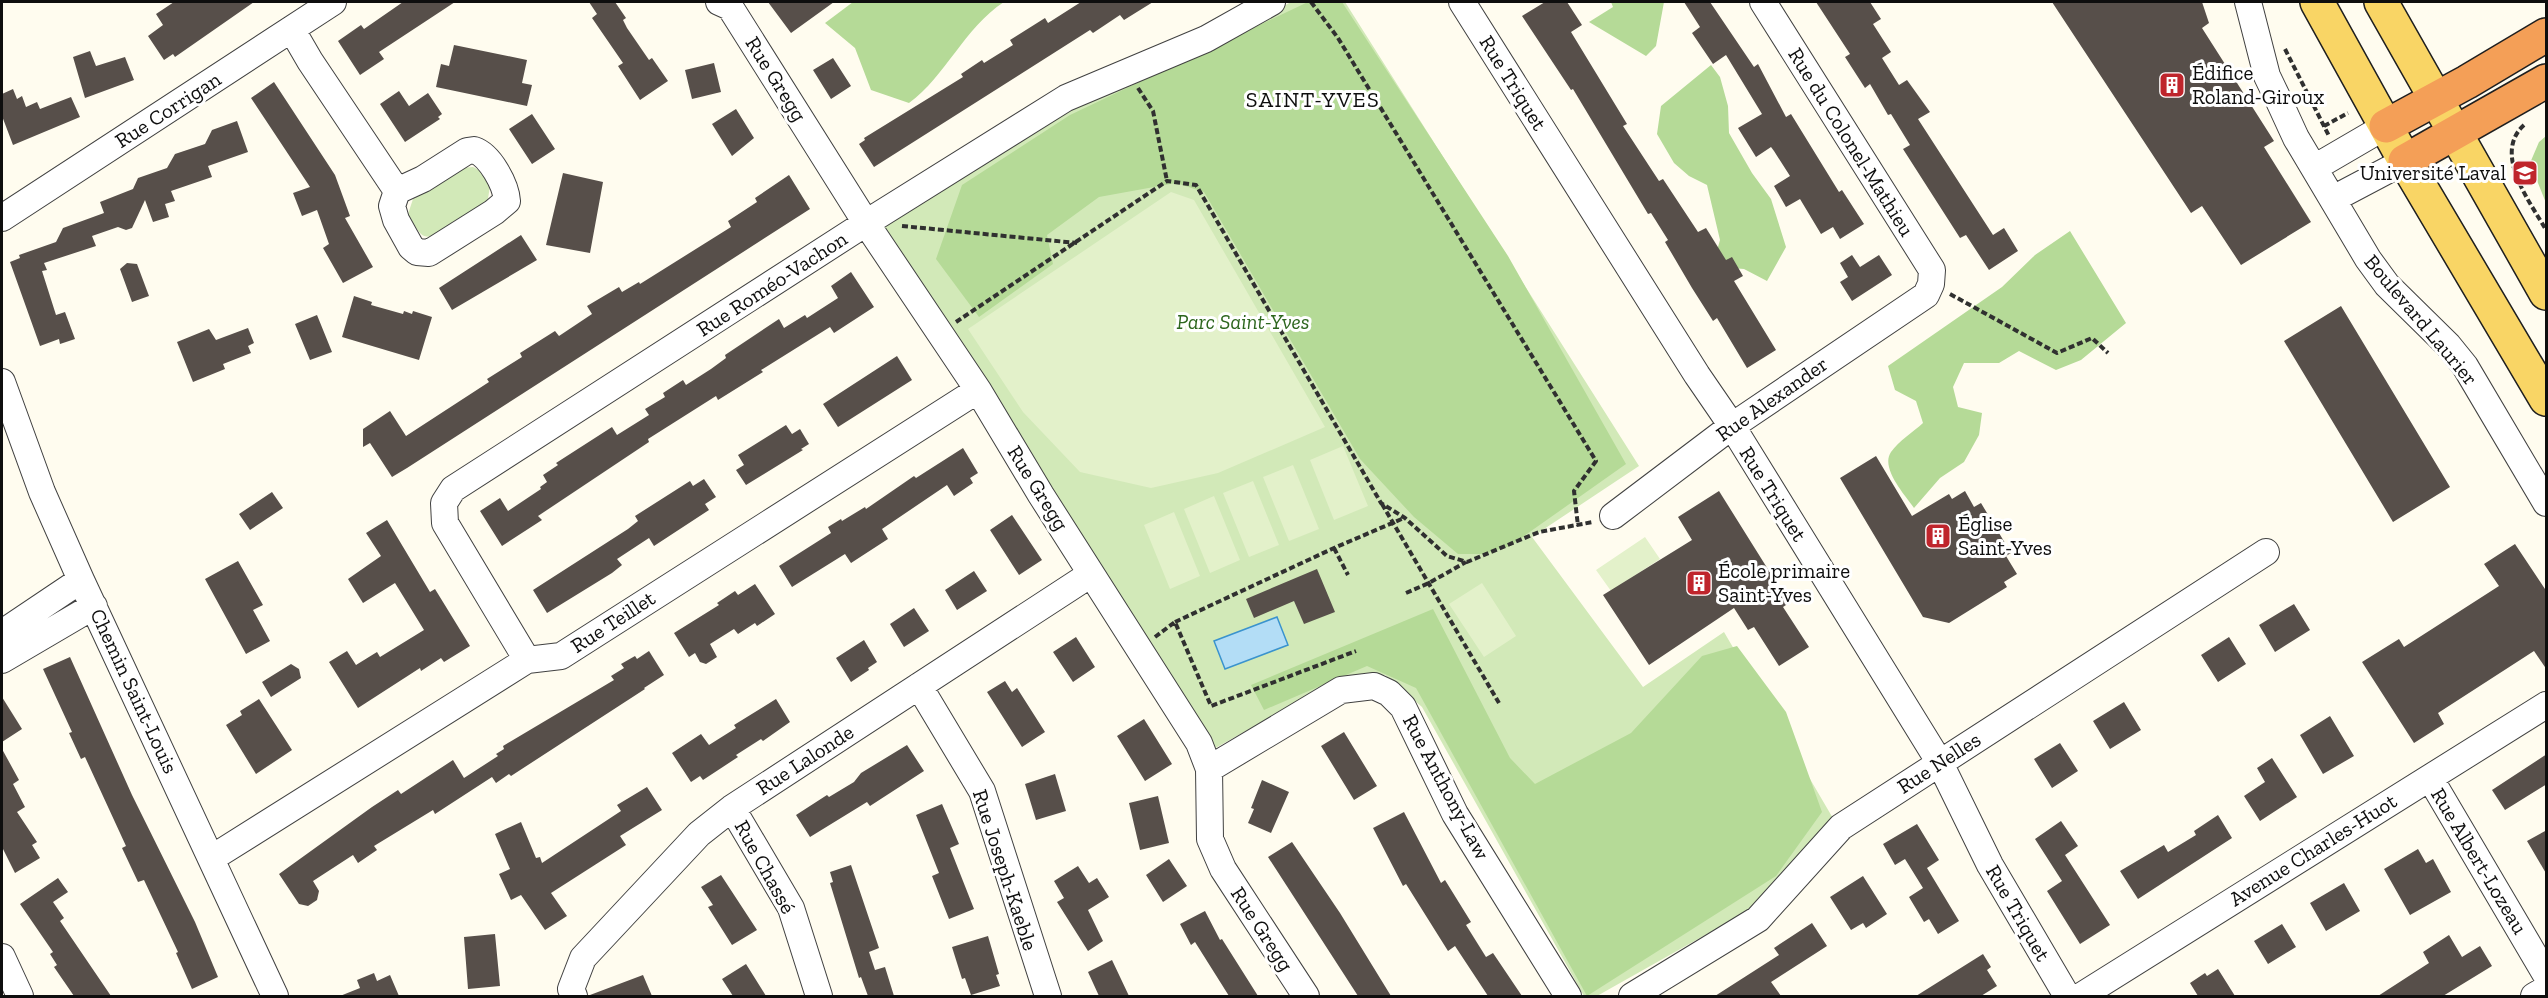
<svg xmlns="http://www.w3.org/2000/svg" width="2548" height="998" viewBox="0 0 2548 998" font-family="'Zilla Slab',serif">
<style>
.green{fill:#d2e9b8}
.forest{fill:#b5da97}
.pitch{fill:#e3f1ca}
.water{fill:#b3ddf6;stroke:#3a93ce;stroke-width:1.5}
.building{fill:#574f4a}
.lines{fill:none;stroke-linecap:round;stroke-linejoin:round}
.minor-casing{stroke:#414141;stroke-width:28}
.major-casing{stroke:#1f1f1f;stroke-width:36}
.highway-casing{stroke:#1f1f1f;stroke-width:36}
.path{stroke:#303030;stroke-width:4;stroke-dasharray:6 3;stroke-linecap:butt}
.minor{stroke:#fff;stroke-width:26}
.major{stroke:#f9d565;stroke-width:33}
.highway{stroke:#f49f57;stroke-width:33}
.labels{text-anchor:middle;stroke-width:6;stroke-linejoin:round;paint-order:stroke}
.poi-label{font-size:21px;fill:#0e0e0e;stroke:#fff;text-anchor:start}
.street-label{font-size:21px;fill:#0e0e0e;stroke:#fff}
.park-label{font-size:21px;font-style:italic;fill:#2d661e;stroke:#fff}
.neighbourhood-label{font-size:22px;letter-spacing:1.5px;fill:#0e0e0e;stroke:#fff}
</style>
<rect width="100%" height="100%" fill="#fffcef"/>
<path class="green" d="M1291,2H1345L1639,466L1532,537L1643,687L1724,632L1834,820L1753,908L1597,996H1584L1422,707L1385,675L1344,676L1210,751L874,222L1047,111L1211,46Z
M473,167L481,171L490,186L487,205C474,213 434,246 421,234C416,229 412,220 408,214L413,199L461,168Z"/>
<path class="forest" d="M853,2H1004C964,28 946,76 909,103L871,90L855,48L825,23Z
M1308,2H1342L1508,256L1626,464L1510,546L1484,554H1458L1414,517L1360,459L1204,192L1176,183L1099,197L1047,235L1053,264L979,317L936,259L962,185L1070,115Z
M1611,2H1664L1656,46L1646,56L1589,22L1613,7Z
M1711,65L1720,77L1728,106L1729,133L1752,173L1771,199L1786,247L1767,281L1744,269L1720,267L1716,254L1720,240L1707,185L1689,176L1674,163L1657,134L1661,106Z
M2546,136V203L2530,163L2539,142Z
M2070,231L2126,323L2081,360L2056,370L2019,351L1999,363H1964L1953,387L1958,407L1982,413L1979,435L1964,462L1940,478L1914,508C1905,495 1880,468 1891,452C1899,441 1913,432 1923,423L1916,401L1895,390L1888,366L2002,287L2035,255Z
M1433,609L1510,758L1535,784L1631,733L1702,656L1737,646L1786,712L1822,812L1776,876L1587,996L1416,688L1367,666L1264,710L1251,685Z"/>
<path class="pitch" d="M1171,192L1194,200L1325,427L1218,473L1151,488L1080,472L1023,412L968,329Z
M1343,446L1368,506L1334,520L1310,460Z
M1293,465L1319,529L1289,541L1263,477Z
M1253,481L1279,545L1249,557L1223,493Z
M1214,496L1240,560L1210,573L1184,509Z
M1174,512L1200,576L1170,589L1144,525Z
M1645,537L1660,559L1611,591L1596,570Z
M1482,583L1516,636L1484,657L1449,604Z"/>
<path class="water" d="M1277,617L1288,645L1225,669L1214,641Z"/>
<path class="building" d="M174,2H254L175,57L173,54L164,60L148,36L163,25L156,14Z
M403,2H455L379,52L384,59L360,75L338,41L361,25L364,29Z
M589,2H615L626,18L623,20L627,28L649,60L652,58L668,81L640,100L618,66L623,63L592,18L597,14Z
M768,2H834L791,33Z
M1081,2H1153L1124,20L1120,15L1093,33L1090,30L874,167L859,144L865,140L864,138L963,77L961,74L982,60L984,63L1013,45L1010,40L1045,18L1048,23Z
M1545,2H1567L1582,25L1571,32L1627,124L1623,126L1659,181L1663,179L1698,232L1706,228L1726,260L1732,257L1743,276L1734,281L1776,350L1747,368L1717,318L1713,321L1692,288L1665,242L1668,240L1651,213L1648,214L1573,89L1571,90L1522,16Z
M1684,2H1710L1754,67L1758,64L1786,117L1791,114L1839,192L1842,190L1864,224L1840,239L1833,227L1821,234L1800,199L1786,207L1774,186L1790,176L1774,151L1771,147L1756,157L1738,128L1762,114L1726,55L1713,64L1692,33L1700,27Z
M1816,2H1870L1881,19L1873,24L1891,52L1882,58L1899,85L1907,80L1930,112L1918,119L1993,235L2004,228L2018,251L1989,270L1966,235L1960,238L1903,149L1910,145L1891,114L1888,115L1870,84L1865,88L1845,57L1850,54Z
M2052,2H2202L2209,23L2202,28L2274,141L2264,147L2311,222L2241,265L2202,206L2191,213Z
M454,45L527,60L522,83L532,85L527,106L436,87L441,64L449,66Z
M90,51L96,66L125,57L134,80L85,98L73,57Z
M833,58L851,86L831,99L813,70Z
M714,63L721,92L692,99L685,70Z
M274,82L335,175L350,216L345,218L373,267L343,283L323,248L329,244L317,210L302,216L293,193L310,187L251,98Z
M13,89L17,99L22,96L26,107L37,102L40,109L71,97L80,117L13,145L2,116V94Z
M399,91L409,106L428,93L442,114L438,117L440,119L405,142L380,104Z
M736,109L754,138L732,156L712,124Z
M532,114L555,149L532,164L509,129Z
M237,121L248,152L208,166L212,177L171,191L175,201L165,204L169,217L153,222L145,200L132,228L126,230L118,227L92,236L96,246L44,263L47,270L42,271L56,315L65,312L75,339L60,344L59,339L40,346L10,262L20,258L19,255L56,242L63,228L104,213L100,202L133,189L138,178L167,168L175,154L205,144L212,130Z
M563,173L603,182L590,253L546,245Z
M789,175L810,209L407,468L392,477L370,443L363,447V429L390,411L406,436L489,382L487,379L522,357L520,353L555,331L559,336L592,314L587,306L619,287L622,292L639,282L640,284L731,227L728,221L757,202L755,198Z
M521,235L537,260L452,310L439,288Z
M1852,255L1860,267L1879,255L1892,275L1852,301L1840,282L1848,277L1840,263Z
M127,263L137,264L149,296L132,302L120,269Z
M851,272L874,307L834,333L830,327L761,370L763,372L718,400L716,396L648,439L649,442L538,516L542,520L502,546L480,511L500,498L508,511L541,489L540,487L547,482L543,475L558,465L556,463L612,427L617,435L649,415L645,409L665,397L663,393L683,380L686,385L711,369L726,358L725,355L779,319L784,328L805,315L807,318L838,298L831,286Z
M354,296L372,302L371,305L403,314L404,311L412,314L413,311L432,317L419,360L342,337Z
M2341,306L2450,487L2393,522L2284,341Z
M317,315L332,352L310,360L295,324Z
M248,328L254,343L248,346L251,353L223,364L225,369L193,382L177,342L209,329L216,340Z
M897,356L912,380L838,427L823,404Z
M786,425L792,434L800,429L809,444L801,449L803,450L746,485L736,470L744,465L738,455Z
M963,448L978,473L970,478L973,483L954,496L947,485L882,529L888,539L851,563L845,554L792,587L779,566L831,533L828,527L841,519L842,521L865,507L866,509L914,476L916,478Z
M1876,456L1912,516L1949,494L1952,499L1965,491L1974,507L1981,503L2011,553L2006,556L2017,574L2004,582L2007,587L1949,623L1923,617L1840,478Z
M704,479L716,497L705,504L709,510L654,546L649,538L617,559L622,565L612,573L547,613L533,590L628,529L638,521L635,516L690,481L693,486Z
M1719,491L1789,603L1783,607L1809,647L1779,666L1754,627L1748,630L1734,608L1649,665L1603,595L1692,540L1678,517Z
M272,492L283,508L250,530L239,514Z
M1012,515L1042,560L1019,575L990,530Z
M387,520L430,592L435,589L470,646L444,662L441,658L421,671L420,668L358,708L329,662L347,651L356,665L377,652L380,657L424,630L395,583L363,603L348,579L381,556L366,533Z
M2515,544L2547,592V670L2534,651L2438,713L2444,724L2414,743L2362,662L2399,639L2404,647L2499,586L2484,564Z
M238,561L263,605L253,610L270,641L246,654L205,579Z
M1317,569L1335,612L1304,624L1294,601L1254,618L1246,599Z
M974,571L987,591L957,610L945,590Z
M755,584L775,614L757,626L755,623L738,634L734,629L710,644L717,657L706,664L700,662L695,653L689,657L674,633L719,605L717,603L735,591L738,595Z
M2294,604L2310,630L2275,652L2259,625Z
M914,608L929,631L904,647L890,624Z
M1076,637L1095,667L1073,682L1053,652Z
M2229,637L2246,664L2218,682L2201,655Z
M864,640L877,662L868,668L869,670L851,682L836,658Z
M649,651L664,675L644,688L645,689L511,776L509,774L496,783L492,777L435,814L433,810L374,846L377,850L358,863L353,855L313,881L319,891L317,900L308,906L299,904L279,874L372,807L398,790L401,794L453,760L464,778L498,756L496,754L504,749L503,746L614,680L611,676L624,668L621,664L635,656L637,659Z
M70,657L132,795L195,922L218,977L192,989L176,953L178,952L144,880L138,882L122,848L126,846L85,757L81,759L69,733L72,732L43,669Z
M291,664L299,669L301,678L271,697L262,682Z
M1005,681L1012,692L1017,688L1045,732L1022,747L987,692Z
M2,697L22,729L2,742Z
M259,699L292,750L256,774L226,725L242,715L240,711Z
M776,699L790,722L763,741L761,739L736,755L738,757L703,780L700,776L691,782L672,753L701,734L709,745L736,728L734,725Z
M2124,702L2141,730L2110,749L2093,721Z
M2330,716L2354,756L2323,774L2300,735Z
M1144,719L1172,764L1145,781L1117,736Z
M1344,732L1377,786L1354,800L1321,746Z
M2060,743L2078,771L2052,788L2034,759Z
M907,745L924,771L870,806L867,802L810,837L796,815L827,795L829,797L854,782L861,773Z
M2,749L19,780L13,784L25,807L17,812L37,842L32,845L40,858L15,873L2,847Z
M2547,754V784L2505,810L2492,790Z
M2272,758L2297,797L2260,821L2244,796L2265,782L2257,768Z
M1055,774L1066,811L1036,820L1025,784Z
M1262,780L1289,792L1271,833L1248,823L1254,809L1251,808Z
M647,787L662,810L620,836L626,845L551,893L567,916L545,930L521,895L511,900L499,874L510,869L495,834L521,822L536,858L540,857L542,863L621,811L617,805Z
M1158,796L1169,843L1140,850L1129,803Z
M942,804L959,844L950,848L974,909L949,919L932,876L939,873L916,815Z
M1404,812L1441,883L1445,880L1471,922L1466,925L1486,957L1493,953L1522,996H1488L1455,946L1448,951L1406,884L1403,886L1373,828Z
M2218,815L2232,838L2138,899L2120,871L2164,845L2168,852L2196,835L2194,831Z
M2061,821L2078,846L2065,855L2110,925L2080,944L2047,891L2062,881L2035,839Z
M1917,824L1939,860L1927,868L1959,921L1938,934L1929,919L1924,922L1909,897L1923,888L1905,859L1895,865L1883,844Z
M2547,830V875L2527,841Z
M1292,842L1340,913L1391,996H1358L1268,857Z
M2418,849L2426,863L2433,859L2451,892L2410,915L2384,869Z
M1169,859L1187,886L1163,902L1146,875Z
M851,865L879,948L869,952L875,970L885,967L894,996H868L861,977L859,978L830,883L833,882L830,872Z
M1078,866L1089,883L1097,878L1109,897L1088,910L1103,941L1088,951L1057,902L1064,898L1054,881Z
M721,875L757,930L732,945L708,907L713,905L701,887Z
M1863,876L1887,914L1866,928L1863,923L1851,930L1830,897Z
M58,878L68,892L53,902L64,918L60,921L111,996H74L54,967L57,965L50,954L53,952L20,904Z
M2344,883L2360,911L2326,931L2310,903Z
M1205,911L1220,940L1222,939L1258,996H1229L1195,942L1191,945L1180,924Z
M1812,923L1827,946L1771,982L1781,996H1715L1779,955L1774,948Z
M2282,924L2296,947L2268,964L2254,941Z
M495,934L500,986L468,989L464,937Z
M2449,935L2462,957L2480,946L2492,966L2443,996H2378L2429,963L2423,952Z
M988,936L999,974L996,975L1000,986L971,995L965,978L962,979L952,947Z
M1983,954L1991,967L1987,970L1997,986L1981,996H1916Z
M1112,960L1129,996H1099L1088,972Z
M746,964L766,996H733L722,979Z
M2218,969L2235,996H2198L2190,983L2205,973L2207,976Z
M374,973L377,981L390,975L399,996H340L360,988L357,980Z
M643,975L652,996H590V995Z"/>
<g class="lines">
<g class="minor-casing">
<path id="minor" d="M719,2L730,7L866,223L978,390L1041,495L1199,743L1209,769L1210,839L1223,869L1306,996
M1462,2L1697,375L1732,426L1940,763L1990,865L2067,996
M2248,2L2267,76L2279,101L2296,138L2368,259L2387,285L2448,345L2465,366L2546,503
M292,30L310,61L397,191
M474,150C490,155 506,185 507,201L494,212L429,253L417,252L411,247L396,220L392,206L397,191L423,179L467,151Z
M2314,168L2386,126
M2333,199L2405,161
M2,218L333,2
M2,382L42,492L81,580L275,996
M1613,516L1732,426L1926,295L1931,284L1932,270L1763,2
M2,633L81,580
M2,660L94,606
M527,660L445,523L444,503L453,489L866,223L1066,98L1206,39L1272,2
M919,686L982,791L1048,996
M1209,769L1341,690L1374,686L1389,693L1403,707L1455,814L1568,996
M2430,778L2546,975
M732,808L791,908L819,996
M212,858L527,660L561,656L978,390
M2,957L20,996
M574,996L571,989L583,958L699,834L732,808L1091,574
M1632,996L1758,919L1841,827L2266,552
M2081,996L2546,705
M2534,996L2546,989"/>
</g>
<g class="major-casing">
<path id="major" d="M2317,2L2405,161L2546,399
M2381,2L2546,293"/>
</g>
<g class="highway-casing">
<path id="highway" d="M2386,126L2467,82L2546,35
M2405,161L2546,81"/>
</g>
<path class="path" d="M1311,2L1338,38L1596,461L1574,491L1578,526
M2285,49L2329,136
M1138,88L1153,111L1167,181
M2524,125C2492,154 2531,203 2546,230
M2324,126L2348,113
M902,226L1077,243
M1950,294L2057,353L2092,338L2108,353
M956,322L1167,181L1196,185L1381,503L1405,518L1447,556L1467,562L1539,532L1593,522
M1382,504L1499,703
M1334,548L1348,575
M1406,593L1429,583L1466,562
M1175,622L1334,548L1404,518
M1155,637L1175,622L1211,706L1356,651"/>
<use href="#minor" class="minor"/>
<use href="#major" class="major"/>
<use href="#highway" class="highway"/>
</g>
<defs>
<g id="building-square" transform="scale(1.35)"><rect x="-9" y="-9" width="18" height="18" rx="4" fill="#bf252c" stroke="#fff"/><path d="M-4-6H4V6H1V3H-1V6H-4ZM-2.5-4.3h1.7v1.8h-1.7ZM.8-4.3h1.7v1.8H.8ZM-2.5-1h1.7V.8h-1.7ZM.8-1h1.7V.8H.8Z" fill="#fff"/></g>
<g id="university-square" transform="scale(1.35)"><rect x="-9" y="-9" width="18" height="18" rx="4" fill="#bf252c" stroke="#fff"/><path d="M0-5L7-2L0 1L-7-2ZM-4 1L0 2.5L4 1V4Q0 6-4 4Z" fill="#fff"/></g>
</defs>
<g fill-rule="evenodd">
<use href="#building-square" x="2172" y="85"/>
<use href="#university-square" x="2525" y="173"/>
<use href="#building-square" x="1938" y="536"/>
<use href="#building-square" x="1699" y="583"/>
</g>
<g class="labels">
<g class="poi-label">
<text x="2192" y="80">Édifice<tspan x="2192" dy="24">Roland-Giroux</tspan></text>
<text x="2506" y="180" text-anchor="end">Université Laval</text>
<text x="1958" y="531">Église<tspan x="1958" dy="24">Saint-Yves</tspan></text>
<text x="1718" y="578">École primaire<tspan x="1718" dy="24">Saint-Yves</tspan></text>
</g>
<g class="street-label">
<text transform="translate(776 79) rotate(58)" y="7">Rue Gregg</text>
<text transform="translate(1513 83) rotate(58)" y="7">Rue Triquet</text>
<text transform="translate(168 110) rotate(-33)" y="7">Rue Corrigan</text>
<text transform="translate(1851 142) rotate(58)" y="7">Rue du Colonel-Mathieu</text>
<text transform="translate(772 284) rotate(-33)" y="7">Rue Roméo-Vachon</text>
<text transform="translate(2421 320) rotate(50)" y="7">Boulevard Laurier</text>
<text transform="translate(1772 399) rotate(-35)" y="7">Rue Alexander</text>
<text transform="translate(1038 488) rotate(58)" y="7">Rue Gregg</text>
<text transform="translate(1773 494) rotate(58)" y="7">Rue Triquet</text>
<text transform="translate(613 622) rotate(-33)" y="7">Rue Teillet</text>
<text transform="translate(134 691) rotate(65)" y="7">Chemin Saint-Louis</text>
<text transform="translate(805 760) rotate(-33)" y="7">Rue Lalonde</text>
<text transform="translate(1939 763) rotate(-33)" y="7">Rue Nelles</text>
<text transform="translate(1446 787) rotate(62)" y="7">Rue Anthony-Law</text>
<text transform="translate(2313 850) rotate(-32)" y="7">Avenue Charles-Huot</text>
<text transform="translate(2479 861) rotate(59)" y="7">Rue Albert-Lozeau</text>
<text transform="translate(765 867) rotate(61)" y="7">Rue Chassé</text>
<text transform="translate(1005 870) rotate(72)" y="7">Rue Joseph-Kaeble</text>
<text transform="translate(2018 913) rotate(60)" y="7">Rue Triquet</text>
<text transform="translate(1262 929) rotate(57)" y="7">Rue Gregg</text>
</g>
<g class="park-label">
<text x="1243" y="329">Parc Saint-Yves</text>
</g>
<g class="neighbourhood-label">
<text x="1313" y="107">SAINT-YVES</text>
</g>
</g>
<rect width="2548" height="998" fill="none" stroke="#0e0e0e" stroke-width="6"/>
</svg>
